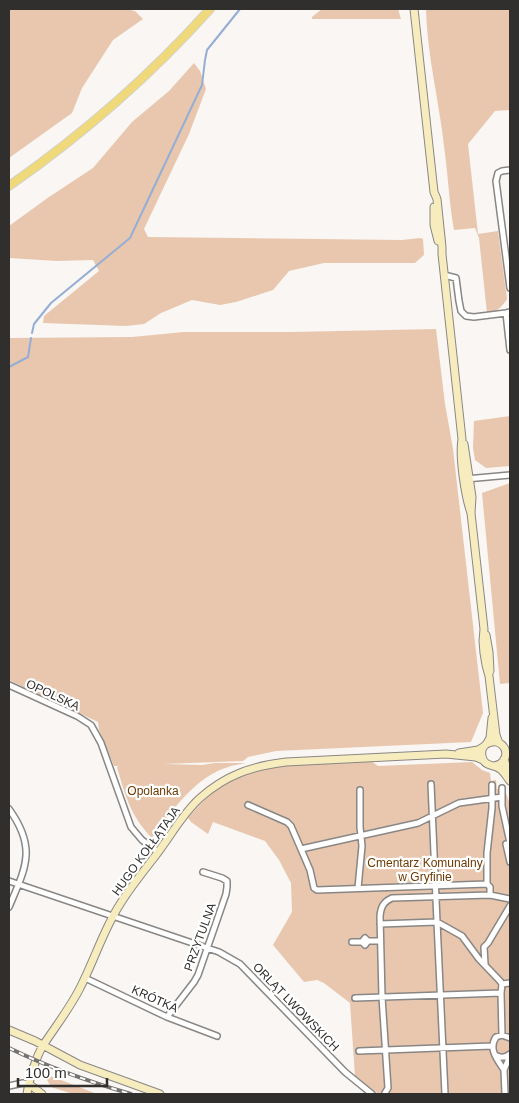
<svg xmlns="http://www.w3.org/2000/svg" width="519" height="1103" viewBox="0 0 519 1103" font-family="Arial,sans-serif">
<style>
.green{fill:#e8c7ae}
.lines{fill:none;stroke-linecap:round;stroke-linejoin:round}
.stream{stroke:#94aed5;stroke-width:2}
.street-casing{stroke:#898785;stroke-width:8}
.secondary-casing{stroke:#898785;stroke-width:9}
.primary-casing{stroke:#d1d1d1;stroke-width:10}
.street{stroke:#fff;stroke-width:5}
.secondary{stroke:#f7ecbd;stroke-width:7}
.primary{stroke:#efd97b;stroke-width:8}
.rail-casing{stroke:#747371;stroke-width:4}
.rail{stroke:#fff;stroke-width:2;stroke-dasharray:5.5;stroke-linecap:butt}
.labels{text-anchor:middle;stroke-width:4.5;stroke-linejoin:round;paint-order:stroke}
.street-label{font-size:12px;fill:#302f2e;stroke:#fff}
.park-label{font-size:12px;fill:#6c3903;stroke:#fff}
</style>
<rect width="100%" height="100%" fill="#f9f6f3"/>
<path class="green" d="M9,9H125L135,11L143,19L113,40L82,88L72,113L9,158Z
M322,9H398L401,19H312V17Z
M426,9H510V110L495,111L468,144L478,234L498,231L507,299C501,308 497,312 487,313L479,238L475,228L454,230C449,202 448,174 444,146C439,100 427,55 426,9Z
M194,63L200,71L206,89L189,134L144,229L148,237L402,240L420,238L423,239L424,255L415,263H324L289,271L273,290L236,302L220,305L192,300L161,313L144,324L126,326L43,323L44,316L99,271L93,260L57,261L9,258V226L49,197L93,168L132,122L169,91Z
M436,329L445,404L453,449L483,713L471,742L276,751L248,757L243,761L163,764L202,765L215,763H246C241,764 236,765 231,766C195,776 173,810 152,838C131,817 125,795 117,767L119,766H114L99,730L98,722L9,680V338L132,337L184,332H292Z
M510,416V466L486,468L475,460L473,448L474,421Z
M510,483V683L500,684L482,493Z
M371,761L378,766L472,762L482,770L490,773L491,781L496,780L497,789L504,788L510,804V1094L377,1093L355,1076L350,1003L324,983L317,980L304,982L273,945L292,912L291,883L279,860L265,841L213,822L208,834L191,822L188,818C198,806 208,795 221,787C262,760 323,763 371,761Z
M43,1073L97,1094H73L51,1087Z"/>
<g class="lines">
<path class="stream" d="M32,333L34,324L51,303L130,238L202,85L205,60L207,50L240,9
M9,367L28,357L31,338"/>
<g class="street-casing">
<path id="street" d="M510,170L502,171L498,173L496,181L510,288
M444,275L456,278L459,301L461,311L466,316L474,317L506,313
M510,312L506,313L510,350
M466,479L510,475
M9,685L77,716L91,725L101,743L131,827L142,840L158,852
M502,788V806L510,843
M248,805L287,822L291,826L310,870L314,888L317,890L487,884
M9,809C37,848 26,867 9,907
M510,843L506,844L510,862
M301,849L418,823L459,803L502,797
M9,881L219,952L240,964L345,1072L372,1094
M358,888L362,846L360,827V790
M490,895V887L487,884V853L492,808V785
M437,922L445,1094
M437,922L462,936L479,959L500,981L502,984L501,993
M380,924L437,922L431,784
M368,941L365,945L362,942L365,938L368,941H380
M352,942H362
M485,964L484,947L488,943L510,906
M85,978L167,1017L217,1036
M502,984L510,983
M355,998L501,993L502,1035
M167,1017L194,982L198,975L226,894L227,887V881L222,878L203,872
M359,1051L492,1046
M495,1055C501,1058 504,1058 510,1054
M504,1070C497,1059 488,1049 496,1037L502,1035L510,1038
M9,1086L23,1083L29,1084
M385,1093L388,1088L382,997L380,916C381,907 383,902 392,898L490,895L510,899
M505,1094L504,1070L510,1056"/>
</g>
<g class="secondary-casing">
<path id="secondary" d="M414,9L434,192L437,199L442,247V254L462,439C459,457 465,496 471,513
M434,207V225L438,241
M464,444L472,497L471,513L484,629L483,641L484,653L486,665L489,676L496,735L499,743
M486,635L489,652L490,671
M487,743L490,738L492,718
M459,753L478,750L483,747
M504,759L506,765L510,773
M494,766C502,765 508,758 505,749C499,736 479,742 482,756C484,767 493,764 500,769C504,772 507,777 510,781
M9,1030L35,1041L80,1065L160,1094
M29,1084L42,1094
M27,1094C29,1080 36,1056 44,1044C56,1026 69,1009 79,990C90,969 98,946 109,924C121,899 139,877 156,855C170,837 183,813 200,798C226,775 252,766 286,762L446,754L476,757L483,760"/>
</g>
<g class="primary-casing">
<path id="primary" d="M9,186C82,135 150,76 210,9"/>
</g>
<use href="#street" class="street"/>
<use href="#secondary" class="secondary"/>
<use href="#primary" class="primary"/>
<g class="rail-casing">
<path id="rail" d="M9,1048C48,1067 90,1082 131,1094"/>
</g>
<use href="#rail" class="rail"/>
</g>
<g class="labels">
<g class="street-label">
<text transform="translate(53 695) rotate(25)" y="4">OPOLSKA</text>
<text transform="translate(146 851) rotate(-54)" y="4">HUGO KOŁŁĄTAJA</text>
<text transform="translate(200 937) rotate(-70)" y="4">PRZYTULNA</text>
<text transform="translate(155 999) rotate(24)" y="4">KRÓTKA</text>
<text transform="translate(296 1007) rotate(46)" y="4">ORLĄT LWOWSKICH</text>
</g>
<g class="park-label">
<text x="153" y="795">Opolanka</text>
<text x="425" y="867">Cmentarz Komunalny<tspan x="425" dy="14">w Gryfinie</tspan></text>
</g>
</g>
<rect width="519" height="1103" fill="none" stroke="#302f2e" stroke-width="20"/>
<path d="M18 1078v8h89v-8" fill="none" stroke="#302f2e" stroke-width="2.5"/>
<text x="25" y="1078" font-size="15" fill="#302f2e" stroke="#ffffff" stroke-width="4" paint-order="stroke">100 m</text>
</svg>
